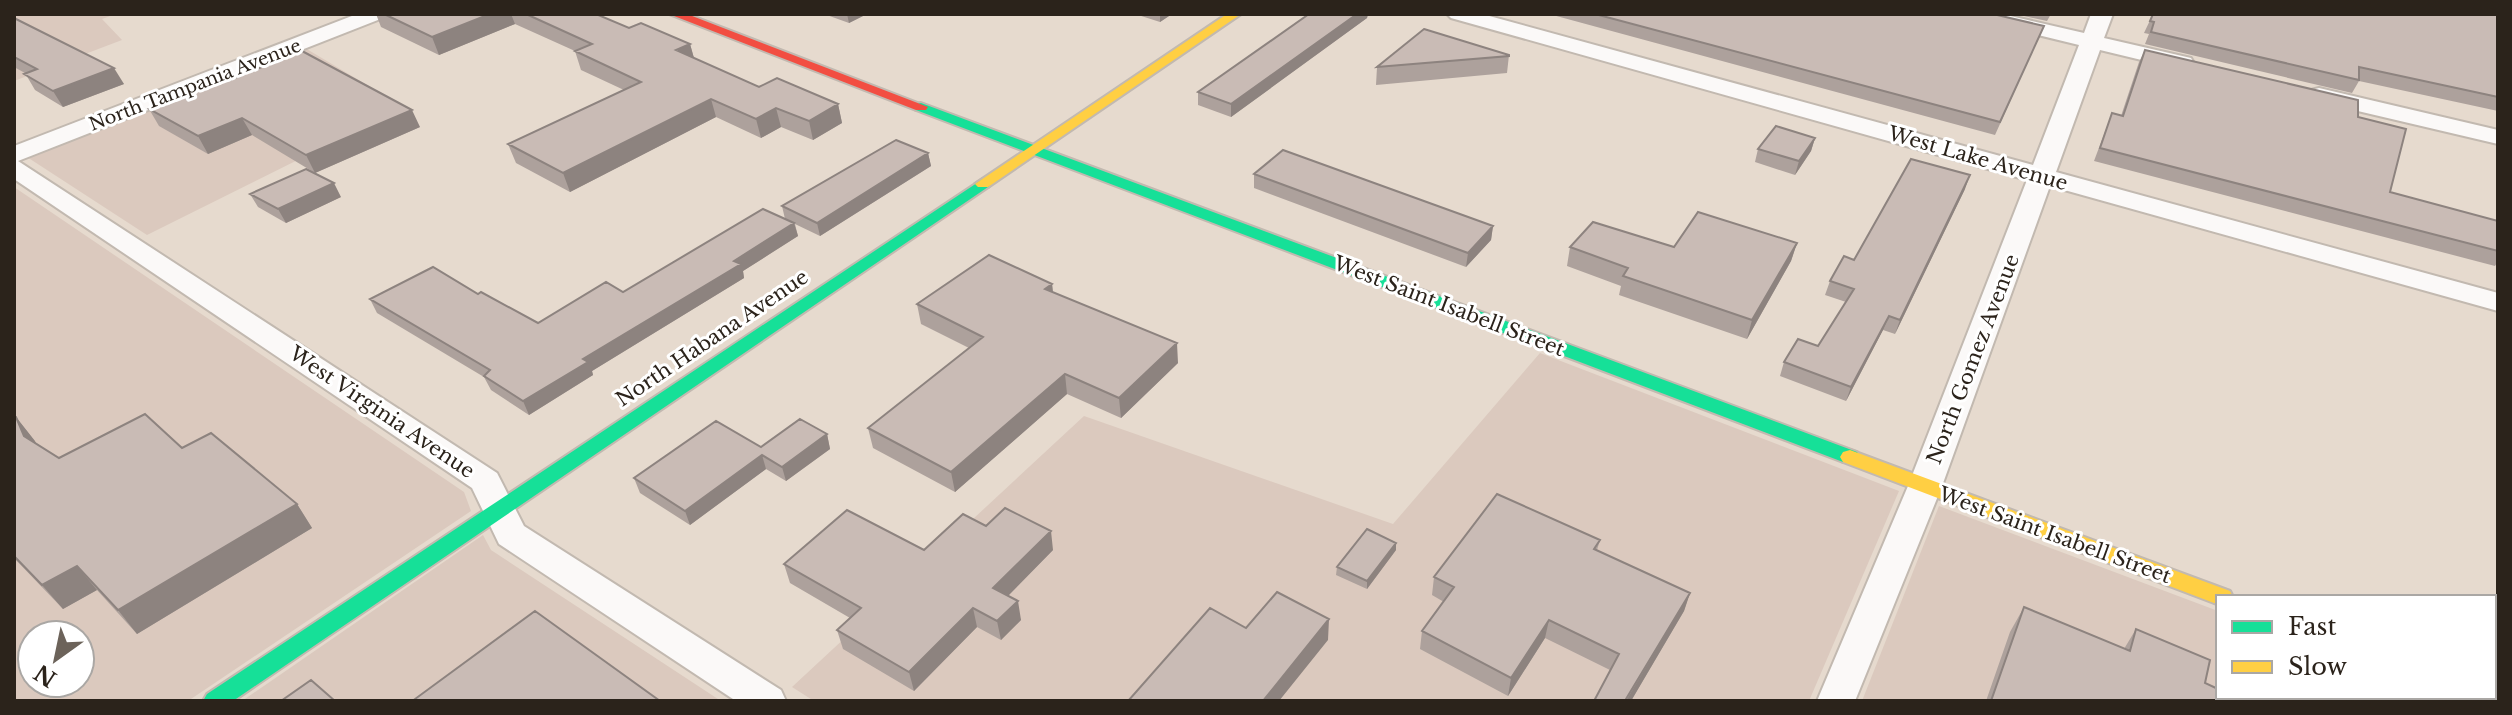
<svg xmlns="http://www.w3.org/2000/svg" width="2512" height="715" viewBox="0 0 2512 715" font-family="'Libre Baskerville',serif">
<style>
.commercial{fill:#dbc9be;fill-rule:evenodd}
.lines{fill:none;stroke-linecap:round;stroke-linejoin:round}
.street-casing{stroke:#c2b9b0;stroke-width:4}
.fast-casing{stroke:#c2b9b0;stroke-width:4}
.slow-casing{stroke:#c2b9b0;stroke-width:4}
.jam-casing{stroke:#c2b9b0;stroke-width:4}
.street{fill:#fbf9f8;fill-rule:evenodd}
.fast{fill:#16e098;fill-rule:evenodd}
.slow{fill:#ffcf43;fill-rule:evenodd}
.jam{fill:#f24e42;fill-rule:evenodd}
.wall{fill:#ada19c}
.shaded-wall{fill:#8d837f}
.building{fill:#c9bbb5;stroke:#8d837f;stroke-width:2}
.labels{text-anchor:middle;stroke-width:6;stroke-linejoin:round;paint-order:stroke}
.far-street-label{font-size:18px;fill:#2b231b;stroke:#fff}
.street-label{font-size:20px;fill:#2b231b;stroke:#fff}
</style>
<rect width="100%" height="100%" fill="#e6dace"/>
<path class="commercial" d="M14,14H116L102,19L122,40L14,81Z
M305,48L404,107L147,235L27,157Z
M14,187L464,492L471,511L188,701H14ZM32,635H80V683H32Z
M1540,353L1899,491L1809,701H814L792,687L1084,416L1393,524Z
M1939,506L2218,611V697L2400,699L2396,701H1862Z
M483,535L491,550L721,701H242Z"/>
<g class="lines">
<g class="street-casing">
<path id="street" d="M357,14H387L383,18L18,161L497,473L524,526L781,690L786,701H736L499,544L472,488L14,179V146Z
M1447,14H1482L2033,165L2079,45L1968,18L1964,14H2002L2084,33L2091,14H2113L2104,38L2191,58L2194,63L2183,70L2100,50L2056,172L2498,293V311L2050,186L1942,486L1855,701H1817L1908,486L2027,180L1451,18Z
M2319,88L2498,130V144L2311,100L2307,95L2311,90Z
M2494,682L2498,683V701H2474L2472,697H2494Z"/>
</g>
<g class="fast-casing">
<path id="fast" d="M921,103L1857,452L1860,457L1857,462H1843L916,110V104Z
M983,179L991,184L988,187L233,701H203L207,694Z"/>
</g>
<g class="slow-casing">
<path id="slow" d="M1227,14H1241L988,187H978L975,184Z
M1850,450L2230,591L2233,597H2218V604L2214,603L1843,462L1840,457L1843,452Z"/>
</g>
<g class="jam-casing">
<path id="jam" d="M669,14H687L928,107L926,110H916Z"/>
</g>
<use href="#street" class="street"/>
<use href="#fast" class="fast"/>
<use href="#slow" class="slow"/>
<use href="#jam" class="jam"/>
</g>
<path class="wall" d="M376,14H596L629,28L690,44L694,58L759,87L838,104L842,123L813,140L781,127L761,138L716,117L570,192L516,163L508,144L624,90L581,70L575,51L515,24L439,55L381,27Z
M824,14H867L849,23Z
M1135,14H1172L1160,22Z
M1309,14H1368L1367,18L1231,117L1198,105V92Z
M1549,14H1993L2044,26L1995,135Z
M2015,14H2051L2047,21Z
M2153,14H2498V111L2359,81L2352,93L2145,44L2149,34L2144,33Z
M14,18L124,84L63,107L35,90L25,73L14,67Z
M2145,50L2358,117L2390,192L2498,221V261L2495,266L2094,161L2112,113L2121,116L2139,62Z
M1509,55L1507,73L1376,85L1377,67Z
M227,81L420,127L315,173L252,135L208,154L159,126L149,109Z
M1815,138L1811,151L1795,175L1755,162L1758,149Z
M928,153L931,166L820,236L795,224L798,236L743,271L744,278L592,371L593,375L529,415L491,390L484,377L377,313L370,299L478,294L538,323L623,292L785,219L782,206Z
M1254,174L1493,226L1491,240L1466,267L1254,188Z
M1965,189L1895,334L1883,330L1846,401L1780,376L1784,362L1818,346L1846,302L1825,295L1830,281L1854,260Z
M250,194L341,197L286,223L258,207Z
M1797,243L1791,261L1747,339L1619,295L1621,286L1567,266L1570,247H1674Z
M1052,284L1053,292L1178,363L1121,418L1067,394L955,492L873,448L868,428L969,348L921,324L917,304Z
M14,416L16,417L36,443L59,458L182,448L297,504L312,528L137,634L97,590L63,609L14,558Z
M827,434L830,449L786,481L766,469L690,525L640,493L634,478L761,447Z
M986,526L1053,550L1008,596L1021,620L1001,640L977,627L914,691L843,649L837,630L850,618L790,583L784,564L924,550Z
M1600,540L1597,550L1690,593L1684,611L1631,701L1610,670L1545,638L1508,696L1420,649L1422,631L1444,602L1432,595L1434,577Z
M1396,550L1367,589L1336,575L1337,567Z
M2024,607L2124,649L2136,629L2205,683L2247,701H1986L2010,632Z"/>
<path class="shaded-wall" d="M490,14H511L515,24L439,55L432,37Z
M847,14H867L849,23Z
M1160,14H1172L1160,22Z
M1357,14H1368L1367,18L1231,117V104Z
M690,44L695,62L676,50Z
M114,68L124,84L63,107L53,91Z
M711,99L716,117L570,192L563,173Z
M838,104L842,123L813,140L809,121Z
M776,108L781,127L761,138L756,119Z
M412,110L420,127L315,173L306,155Z
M242,118L252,135L208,154L198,136Z
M1815,138L1811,151L1795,175L1799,161Z
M928,153L931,166L820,236L817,223Z
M1970,175L1965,189L1895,334L1900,320Z
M334,183L341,197L286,223L278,209Z
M794,223L798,236L743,271L744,278L592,371L593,375L529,415L523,401L583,359Z
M1493,226L1491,240L1466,267L1468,253Z
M1797,243L1791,261L1747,339L1752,320Z
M1052,284L1054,303L1045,289Z
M1889,316L1883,330L1846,401L1851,387Z
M1177,343L1178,363L1121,418L1119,398Z
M1065,374L1067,394L955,492L951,472Z
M16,417L35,441L43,460L24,436Z
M827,434L830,449L786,481L782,467Z
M762,455L766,469L690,525L685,511Z
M297,504L312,528L137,634L118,610Z
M1051,531L1053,550L997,607L993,588Z
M1396,543V550L1367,589V581Z
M77,566L97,590L63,609L42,585Z
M1690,593L1684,611L1631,701H1626Z
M1018,601L1021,620L1001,640L997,621Z
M973,608L977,627L914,691L909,672Z
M1329,619L1328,640L1279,701H1263Z
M1549,620L1545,638L1508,696L1511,678Z"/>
<path class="building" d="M384,14H490L432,37Z
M526,14H596L629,28L641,23L690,44L676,50L759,87L777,78L838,104L809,121L776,108L756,119L711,99L563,173L508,144L641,82L575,51L592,44Z
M1309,14H1357L1231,104L1198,92Z
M1595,14H1993L2044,26L2000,122Z
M2153,14H2498V97L2359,67V80L2151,32L2154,22L2150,21Z
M14,18L114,68L53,91L24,74L37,69L14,57Z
M1424,29L1509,55V56L1377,67Z
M2145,50L2358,100V117L2406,129L2390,192L2498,221V251L2100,148L2112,113L2123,116Z
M302,51L412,110L306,155L242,118L198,136L149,109L223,80L227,81Z
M1776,126L1815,138L1799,161L1758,149Z
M896,140L928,153L817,223L782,206Z
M1283,150L1493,226L1468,253L1254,174Z
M1911,159L1970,175L1900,320L1889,316L1851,387L1784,362L1798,339L1818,346L1854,289L1830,281L1844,256L1854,260Z
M306,169L334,183L278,209L250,194Z
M763,209L794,223L734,261L741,264L583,359L588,362L523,401L484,376L490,370L370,299L433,267L478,294L481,292L538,323L606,282L623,292Z
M1698,212L1797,243L1752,320L1623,276L1628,268L1570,247L1593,222L1674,247Z
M989,255L1052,284L1045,289L1177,343L1119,398L1065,374L951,472L868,428L983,337L917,304Z
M145,414L182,448L211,433L297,504L118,610L77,566L42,585L14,556V416L16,417L24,436L59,458Z
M800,419L827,434L782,467L762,455L685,511L634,478L716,421L761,447Z
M1497,494L1600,540L1594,549L1690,593L1626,699L1631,701H1594L1619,654L1549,620L1511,678L1422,631L1454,587L1434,577Z
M1005,508L1051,531L993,588L1018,601L997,621L973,608L909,672L837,630L861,608L784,564L847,510L924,550L963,514L986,526Z
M1367,529L1396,543L1367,581L1337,567Z
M1277,592L1329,619L1263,701H1128L1210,608L1246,628Z
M2024,607L2130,651L2136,629L2210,660L2205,683L2218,689V697H2237L2247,701H1991Z
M535,611L660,701H417L415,699Z
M311,680L335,701H281Z"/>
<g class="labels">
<g class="far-street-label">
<text transform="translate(195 85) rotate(-21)" y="6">North Tampania Avenue</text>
</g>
<g class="street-label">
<text transform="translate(1978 158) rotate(16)" y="7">West Lake Avenue</text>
<text transform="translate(1449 306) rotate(21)" y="7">West Saint Isabell Street</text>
<text transform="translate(712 338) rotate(-34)" y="7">North Habana Avenue</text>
<text transform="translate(1973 359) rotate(-69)" y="7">North Gomez Avenue</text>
<text transform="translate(382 412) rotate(34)" y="7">West Virginia Avenue</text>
<text transform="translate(2055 535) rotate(20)" y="7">West Saint Isabell Street</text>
</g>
</g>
<rect width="2512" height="715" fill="none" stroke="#2b231b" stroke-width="32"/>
<rect x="2216" y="595" width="280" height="104" fill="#ffffff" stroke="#aaa7a4" stroke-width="2"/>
<rect x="2232" y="621" width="40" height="12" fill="#16e098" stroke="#aaa7a4" stroke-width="2"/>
<text x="2288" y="635" font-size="24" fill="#2b231b">Fast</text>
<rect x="2232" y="661" width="40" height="12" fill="#ffcf43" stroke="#aaa7a4" stroke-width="2"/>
<text x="2288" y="675" font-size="24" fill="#2b231b">Slow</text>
<g transform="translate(56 659) rotate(213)"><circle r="38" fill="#ffffff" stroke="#aaa7a4" stroke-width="2"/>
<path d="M0-6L14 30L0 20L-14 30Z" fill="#6c635a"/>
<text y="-12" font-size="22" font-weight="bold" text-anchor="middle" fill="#2b231b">N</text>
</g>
</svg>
